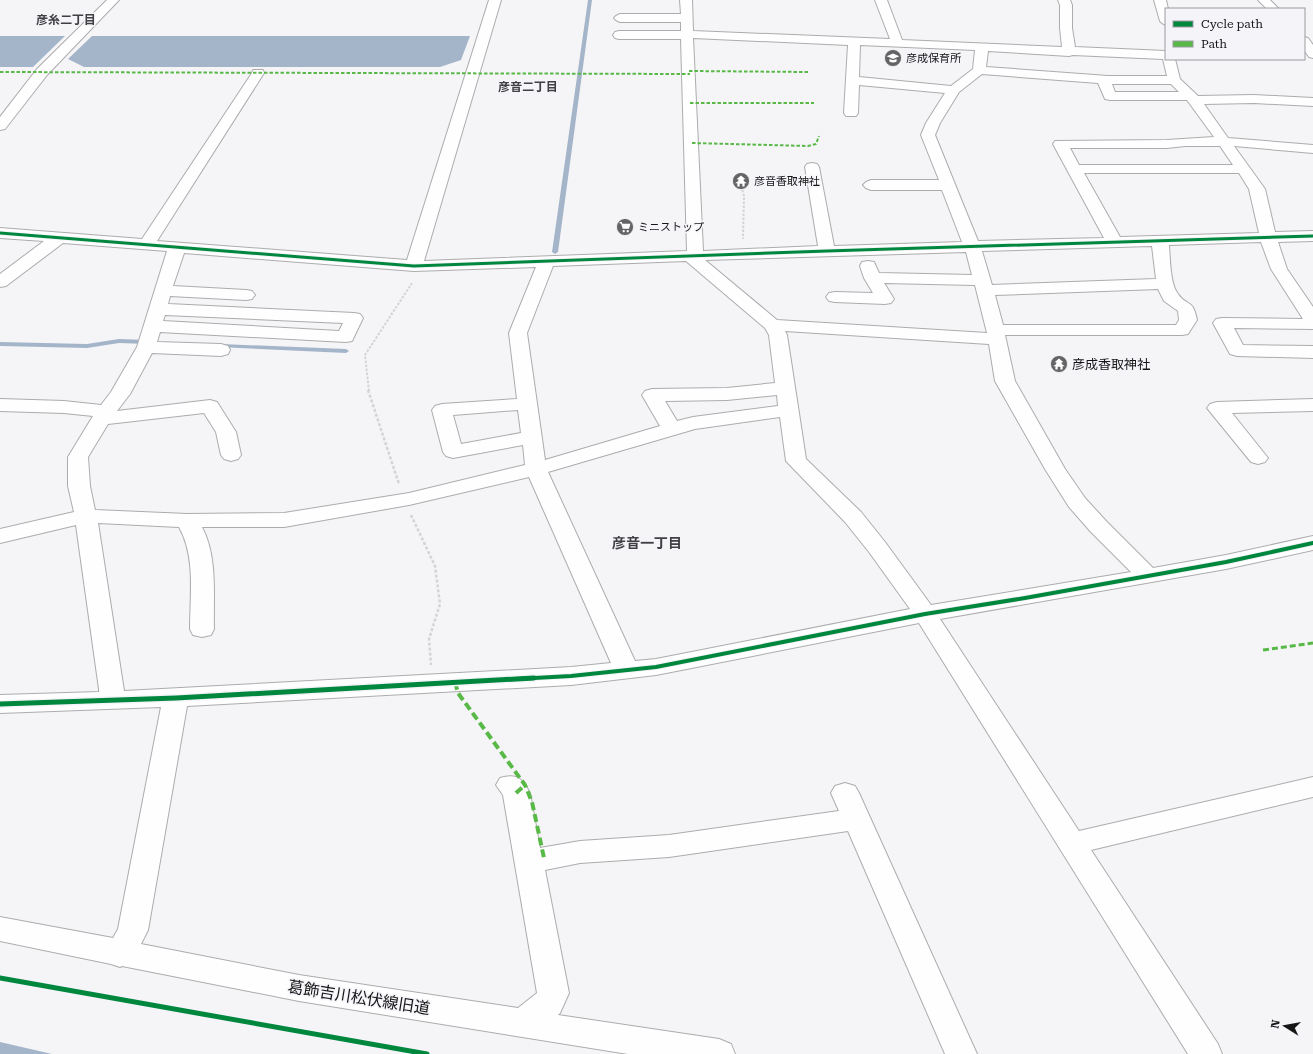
<svg xmlns="http://www.w3.org/2000/svg" width="1313" height="1054" viewBox="0 0 1313 1054" font-family="'Roboto Serif','Noto Sans JP',serif">
<style>
.water{fill:#a4b5c9}
.lines{fill:none;stroke-linecap:round;stroke-linejoin:round}
.stream{fill:#a4b5c9;fill-rule:evenodd}
.minor-casing{stroke:#acacae;stroke-width:2}
.path-far1{stroke:#d4d4d5;stroke-width:2;stroke-dasharray:2.5 1.5;stroke-linecap:butt}
.path{stroke:#d4d4d5;stroke-width:2.5;stroke-dasharray:3 2;stroke-linecap:butt}
.minor{fill:#fefefe;fill-rule:evenodd}
.quiet-far2{stroke:#58b947;stroke-width:2;stroke-dasharray:3.5 2;stroke-linecap:butt}
.quiet-far1{stroke:#58b947;stroke-width:3;stroke-dasharray:6 3;stroke-linecap:butt}
.quiet{stroke:#58b947;stroke-width:4;stroke-dasharray:8 4;stroke-linecap:butt}
.cycleway-far2-casing{stroke:#f4f4f9;stroke-width:5}
.cycleway-far1-casing{stroke:#f4f4f9;stroke-width:6}
.cycleway-casing{stroke:#f4f4f9;stroke-width:8}
.cycleway-far2{stroke:#00873e;stroke-width:3}
.cycleway-far1{stroke:#00873e;stroke-width:4}
.cycleway{stroke:#00873e;stroke-width:5}
.labels{text-anchor:middle;stroke-width:3;stroke-linejoin:round;paint-order:stroke}
.far-poi-label{font-size:11px;fill:#161617;stroke:#f4f4f9;text-anchor:start}
.far-neighbourhood-label{font-size:12px;font-weight:bold;fill:#414144;stroke:#f4f4f9}
.poi-label{font-size:13px;fill:#161617;stroke:#f4f4f9;text-anchor:start}
.neighbourhood-label{font-size:14px;font-weight:bold;fill:#414144;stroke:#f4f4f9}
.near-street-label{font-size:16px;fill:#161617;stroke:#f4f4f9}
</style>
<rect width="100%" height="100%" fill="#f5f5f8"/>
<path class="water" d="M0,36H65L33,67H0Z
M92,36H470L461,60L440,67H84L68,59Z
M0,1042L52,1054H0Z"/>
<g class="lines">
<path class="stream" d="M588,0H592L558,252L555,254L552,252Z
M119,339L147,340L150,342L147,344L119,343L87,348L0,346V342L87,344Z
M220,344L346,349L349,351L346,353L218,347V345Z"/>
<g class="minor-casing">
<path id="minor" d="M107,0H119L47,75L5,129L0,130V117L37,69Z
M489,0H501L424,261L687,251L681,39H619L615,38L613,35L615,32L619,31H681V22H620L616,20L614,18L616,16L620,14H681L680,0H692L693,31L890,39L875,0H887L902,40L1062,47L1060,28V5L1058,0H1070L1072,5V28L1075,47L1166,51V59H1175L1180,79L1198,96L1254,95L1313,98V106L1254,103L1204,104L1228,138L1313,145V153L1234,146L1265,189L1275,232L1313,231V241L1278,242L1287,269L1313,307V329L1234,328L1243,345L1313,346V358L1237,356L1230,354L1213,323L1216,319L1222,318L1303,319L1271,269L1261,242L1169,245C1170,258 1170,284 1178,294C1187,307 1193,298 1197,320L1188,334L1182,335H1005L1015,381L1065,469L1085,498L1107,522L1153,568L1226,555L1313,536V550L1226,569L940,619L1079,831L1313,777V797L1091,850L1218,1044L1222,1054H1188L919,623L656,675L571,685L187,706L148,930L141,944L299,975L518,1008L537,993L503,795L496,785L500,778C517,773 522,778 530,793L540,848L580,841L669,835L839,811L831,793L835,786L845,783L855,786L859,793L977,1054H945L848,831L669,857L580,863L545,870L569,993L560,1013L558,1015L719,1039L731,1044L735,1054H628L299,1001L122,966L120,967L111,964L0,941V917L113,938L118,929L161,707L0,713V695L99,692V689L76,525L0,543V529L74,512L68,486V457L93,416L64,413L0,411V399L64,401L101,405L111,392L137,347L167,251L63,243L6,286L0,287V274L44,241L0,238V228L142,239L252,73L253,70H263L264,73L157,241L407,260ZM693,38L848,45L844,113L846,116H856L858,113L859,85L945,93L926,123L921,135L939,180H871L866,182L863,185L866,188L871,190H942L962,242L834,246L819,167L817,164L812,163L807,164L805,167L818,246L703,251ZM860,45L975,50L973,69L951,86L859,77ZM988,51L1069,56L1073,55L1163,59L1167,76H1108L986,67ZM982,74L1098,83L1105,99L1110,100H1187L1214,137L1167,140L1055,141L1053,144L1104,238L978,241L935,135L940,123L959,92ZM1112,84H1171L1179,92H1115ZM1185,146H1220L1233,165H1079L1070,148H1167ZM1084,173H1239L1249,189L1259,233L1120,237ZM1152,246L1156,279L992,285L982,251ZM966,252L972,275L879,273L874,262L868,261L862,262L860,266L864,278L873,293L835,292L829,293L826,297L829,301L835,302L885,304L891,303L894,299L884,283L975,285L987,333L777,320L705,260ZM184,253L414,271L536,267L509,333L517,399L442,404L435,406L432,410L443,452L446,456L453,458L523,445L525,465L409,493L284,513L187,514L95,510L90,486L88,457L108,424L204,413L216,432L221,455L224,459L231,461L238,459L241,455L236,432L217,402L210,400L117,411L130,394L152,353L221,356L228,354L230,350L228,346L221,344L157,342L160,332L346,342L352,341L363,318L360,314L354,313L168,304L170,296L246,300L252,299L255,295L252,291L246,290L173,286ZM686,261L765,328L769,335L775,383L727,388L652,389L645,391L642,395L660,426L545,460L527,333L553,266ZM1158,289L1164,301L1178,311L1179,320L1176,325H1003L995,295ZM165,315L343,323L339,331L163,321ZM785,331L989,344L995,381L1045,469L1069,507L1091,532L1131,572L931,605L885,542L861,512L806,459L787,335ZM777,395L778,406L693,417L677,421L665,401L727,400ZM518,410L521,433L461,444L453,415ZM780,417L786,461L845,522L869,552L910,609L656,659L635,661L548,472L695,429ZM529,477L611,663L571,667L124,691L98,523L179,527C196,557 190,596 190,629L193,635L202,637L211,635L214,629C213,596 218,557 202,527H284L409,505Z
M1154,0H1166L1168,9H1166V25L1162,23L1160,21Z
M1258,0H1270L1279,9H1267Z
M1304,37L1308,38L1313,45V58L1309,57L1304,50Z
M1313,399V411L1232,413L1268,458L1265,462L1258,464L1251,462L1207,408L1210,404L1217,402Z"/>
</g>
<path class="path-far1" d="M741,186L744,196L743,239
M369,391L365,355L412,283"/>
<path class="path" d="M368,390L399,484
M411,515L435,566L440,604L429,639L431,665"/>
<use href="#minor" class="minor"/>
<path class="quiet-far2" d="M689,71L808,72
M0,72L690,74
M690,103H814
M692,143L808,146L816,144L819,136"/>
<path class="quiet-far1" d="M1263,650L1313,643"/>
<path class="quiet" d="M455,682L458,693L525,785L532,802L544,858
M516,793L525,785"/>
<g class="cycleway-far2-casing">
<path id="cycleway-far2" d="M0,233L414,266L827,251L1313,236"/>
</g>
<g class="cycleway-far1-casing">
<path id="cycleway-far1" d="M516,679L571,676L656,667L925,614L1025,598L1226,562L1313,543"/>
</g>
<g class="cycleway-casing">
<path id="cycleway" d="M0,704L176,698L534,678
M0,978L427,1054"/>
</g>
<use href="#cycleway-far2" class="cycleway-far2"/>
<use href="#cycleway-far1" class="cycleway-far1"/>
<use href="#cycleway" class="cycleway"/>
</g>
<defs>
<g id="school-disc" transform="scale(0.9)"><circle r="9.5" fill="#646466" stroke="#f4f4f9"/><path d="M0-5L7-2L0 1L-7-2ZM-4 1L0 2.5L4 1V4Q0 6-4 4Z" fill="#fff"/></g>
<g id="temple-disc" transform="scale(0.9)"><circle r="9.5" fill="#646466" stroke="#f4f4f9"/><path d="M0-6L5-2H3V0L6.5 2.5H4V6H1.5V3h-3V6H-4V2.5H-6.5L-3 0V-2H-5Z" fill="#fff"/></g>
<g id="supermarket-disc" transform="scale(0.9)"><circle r="9.5" fill="#646466" stroke="#f4f4f9"/><path d="M-6-5.5h2.5l.6 2H6L4.5 2H-2.5L-4.4-4H-6ZM-1.5 3.2a1.3 1.3 0 1 0 .1 0ZM3 3.2a1.3 1.3 0 1 0 .1 0Z" fill="#fff"/></g>
</defs>
<g fill-rule="evenodd">
<use href="#school-disc" x="893" y="58"/>
<use href="#temple-disc" x="741" y="181"/>
<use href="#supermarket-disc" x="625" y="227"/>
<use href="#temple-disc" x="1059" y="364"/>
</g>
<g class="labels">
<g class="far-poi-label">
<text x="906" y="62">彦成保育所</text>
<text x="754" y="185">彦音香取神社</text>
<text x="638" y="231">ミニストップ</text>
</g>
<g class="far-neighbourhood-label">
<text x="66" y="24">彦糸二丁目</text>
<text x="528" y="91">彦音二丁目</text>
</g>
<g class="poi-label">
<text x="1072" y="369">彦成香取神社</text>
</g>
<g class="neighbourhood-label">
<text x="647" y="548">彦音一丁目</text>
</g>
<g class="near-street-label">
<text transform="translate(359 997) rotate(9)" y="6">葛飾吉川松伏線旧道</text>
</g>
</g>
<rect x="1165" y="8" width="140" height="52" fill="#f4f4f9" stroke="#9b9b9f"/>
<rect x="1173" y="21" width="20" height="6" fill="#00873e" stroke="#9b9b9f"/>
<text x="1201" y="28" font-size="12" fill="#161617">Cycle path</text>
<rect x="1173" y="41" width="20" height="6" fill="#58b947" stroke="#9b9b9f"/>
<text x="1201" y="48" font-size="12" fill="#161617">Path</text>
<g transform="translate(1285 1026) rotate(281)" stroke="#f4f4f9" stroke-width="3" paint-order="stroke">
<path d="M0-3L7 15L0 10L-7 15Z" fill="#161617"/>
<text y="-6" font-size="11" font-weight="bold" text-anchor="middle" fill="#161617">N</text>
</g>
</svg>
